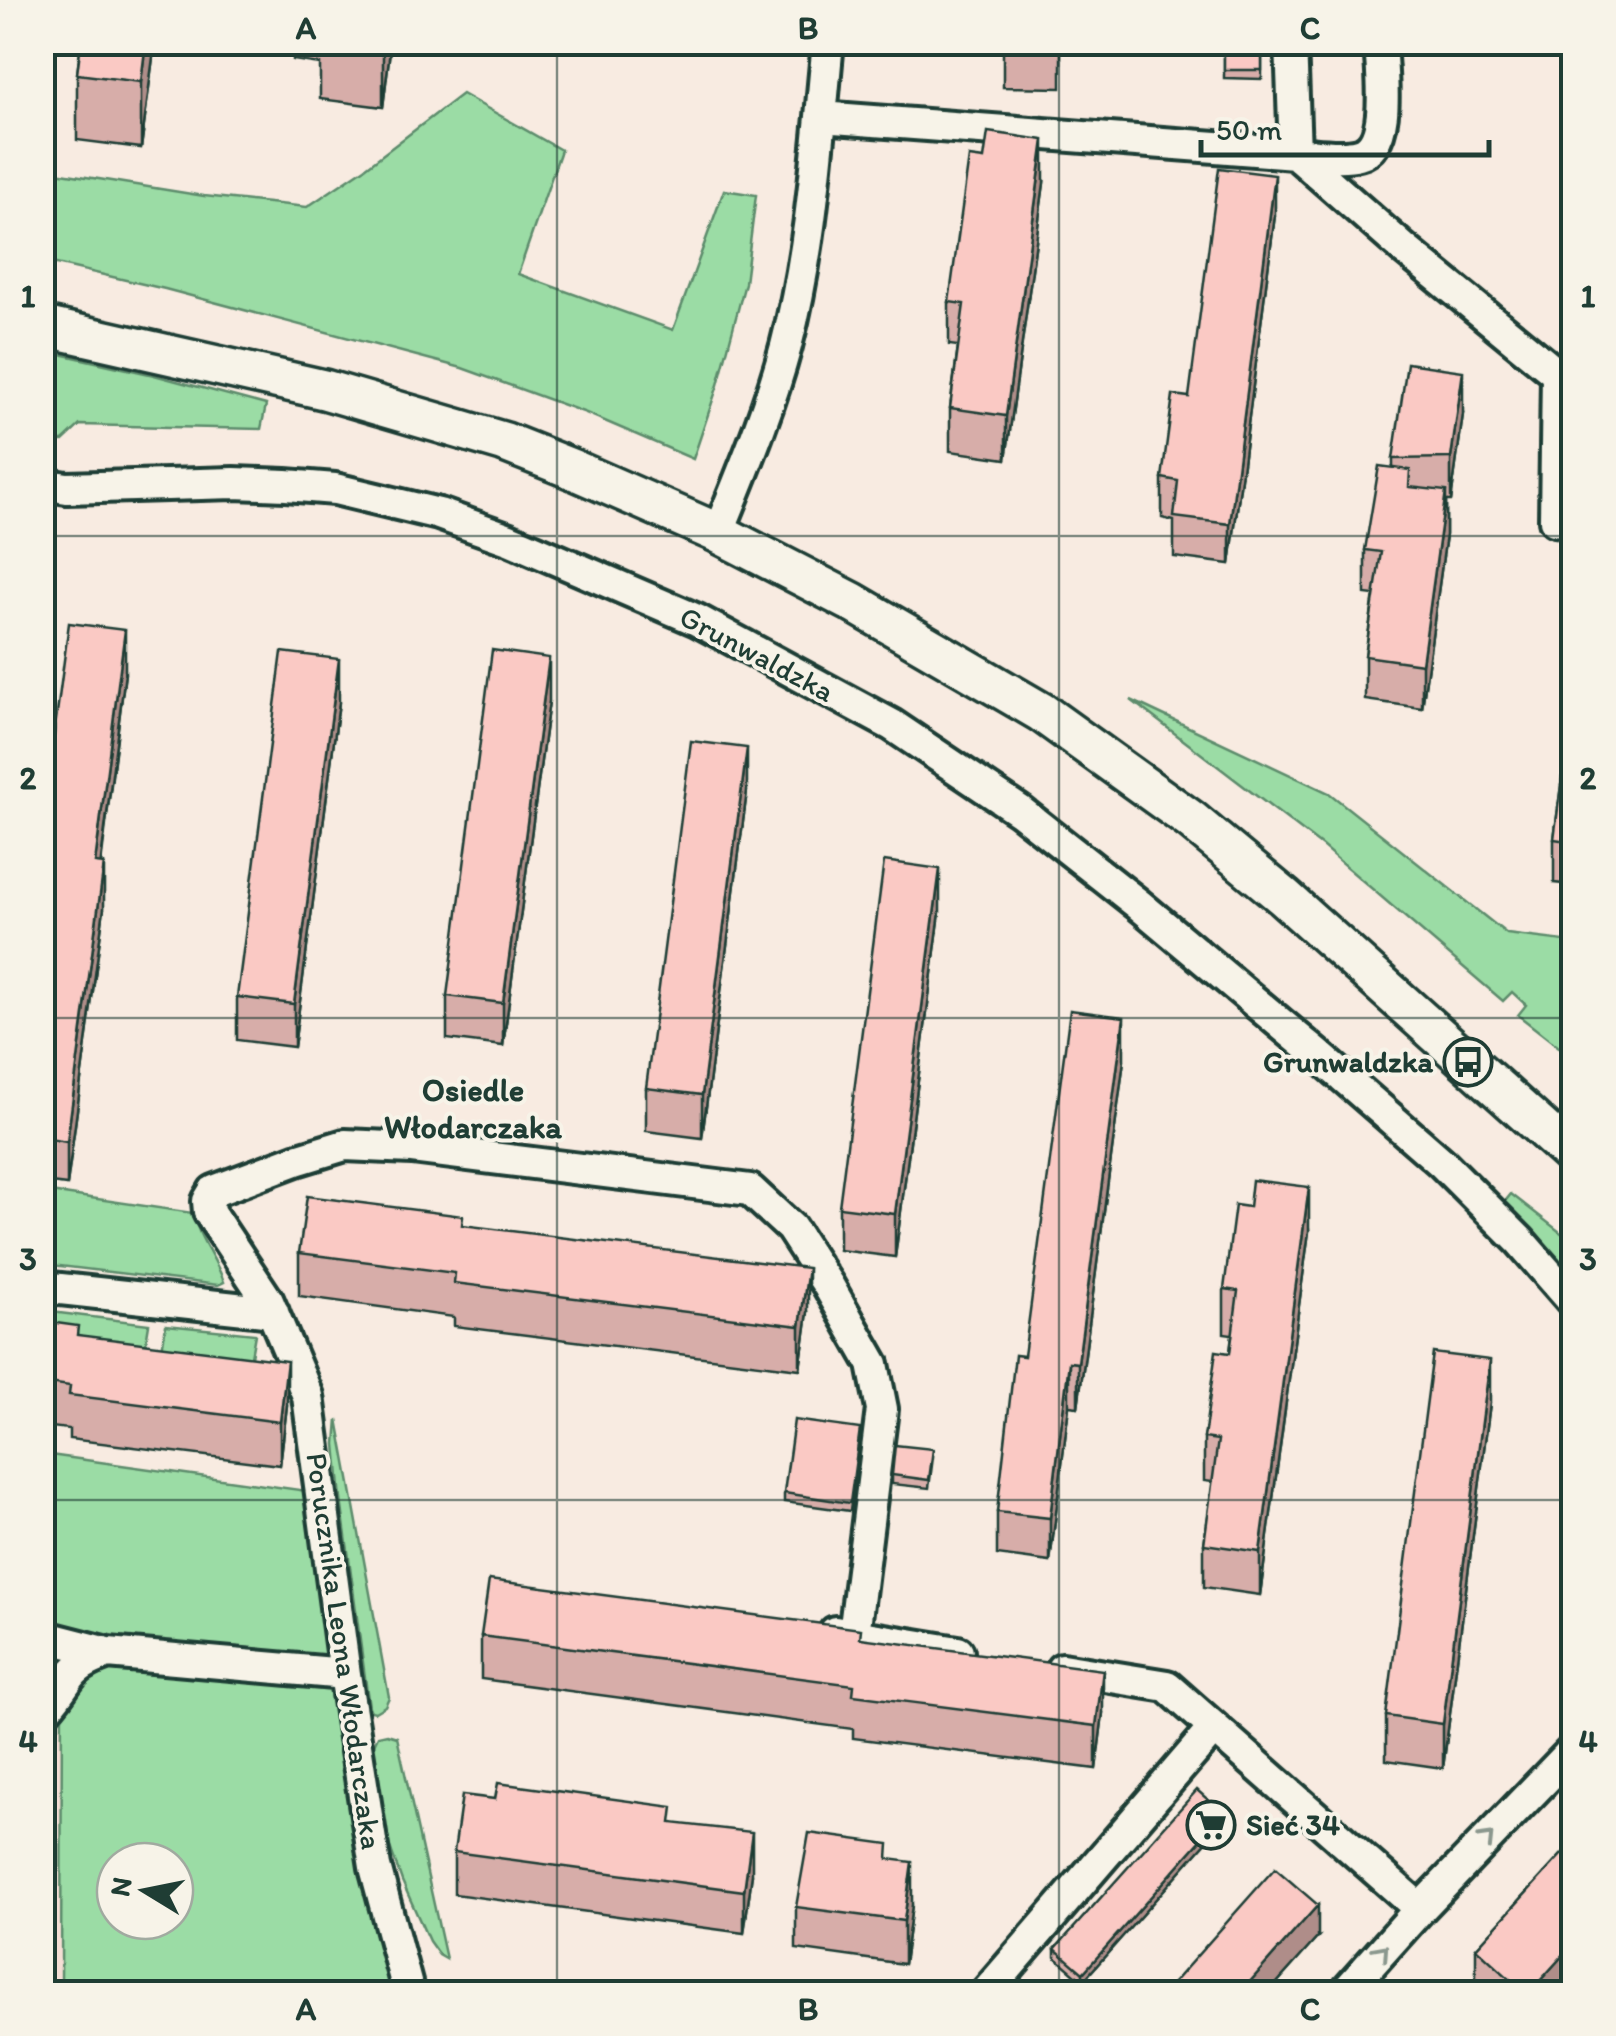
<svg xmlns="http://www.w3.org/2000/svg" width="1616" height="2036" viewBox="0 0 1616 2036" font-family="Itim,sans-serif">
<style>
.built{fill:#f5ded5}
.grass{fill:#9bdca5;stroke:#5d8c6c;stroke-width:2.5;fill-rule:evenodd}
.lines{fill:none;stroke-linecap:round;stroke-linejoin:round}
.minor-casing{stroke:#1f3d34;stroke-width:38}
.tertiary-casing{stroke:#1f3d34;stroke-width:45}
.minor{stroke:#f7f3e8;stroke-width:30}
.tertiary{stroke:#f7f3e8;stroke-width:38}
.wall{fill:#d7ada9;stroke:#1f3d34;stroke-width:2.5}
.shaded-wall{fill:#af8d89;stroke:#1f3d34;stroke-width:2.5}
.building{fill:#fac9c4;stroke:#1f3d34;stroke-width:2.5}
.oneway{stroke:#8b988e}
.grid{fill:none;stroke:#1f3d34;stroke-width:2.5;stroke-opacity:0.55}
.labels{text-anchor:middle;stroke-width:8;stroke-linejoin:round;paint-order:stroke}
.street-label{font-size:30px;fill:#1f3d34;stroke:#f7f3e8}
.poi-label{font-size:30px;font-weight:bold;fill:#1f3d34;stroke:#f7f3e8;text-anchor:end}
.neighbourhood-label{font-size:32px;font-weight:bold;fill:#1f3d34;stroke:#f7f3e8}
.neatline{fill:none;stroke:#1f3d34;stroke-width:4}
.grid-label{font-size:32px;text-anchor:middle;font-weight:bold;fill:#1f3d34}
</style>
<rect width="100%" height="100%" fill="#f8ebe1"/>
<filter id="ink" filterUnits="userSpaceOnUse"><feTurbulence type="fractalNoise" baseFrequency=".01" numOctaves="2"/><feDisplacementMap in="SourceGraphic" scale="20" xChannelSelector="R" yChannelSelector="G"/><feConvolveMatrix kernelMatrix="1 2 1 2 8 2 1 2 1" color-interpolation-filters="sRGB"/></filter>
<g filter="url(#ink)">
<path class="built" d="M62,1691L61,1993H43L42,1712Z"/>
<path class="grass" d="M462,94L561,150L518,274L673,330L724,190L756,195L745,283L718,385L693,459L586,413L462,368L165,289L43,261V170L204,196L307,207L365,168Z
M42,350L154,375L266,405L261,429L80,425L63,441H46L42,439Z
M1131,700L1329,793L1507,934L1573,942V1058L1518,1015L1526,1005L1512,992L1503,1001L1322,846Z
M43,1191L193,1213C199,1240 215,1256 224,1282L218,1285L43,1264Z
M1511,1194L1573,1242V1303L1494,1215Z
M43,1311L149,1324L143,1360L43,1348Z
M166,1325L255,1334L248,1373L160,1362Z
M338,1419L389,1697L385,1706L375,1712L371,1711L369,1707L341,1499L336,1444Z
M43,1454L321,1493L409,1993H61L62,1692L43,1712ZM115,1861H175V1921H115Z
M387,1734L397,1737L446,1959L439,1955L429,1941L402,1881L384,1830L371,1751L378,1736Z"/>
<g class="lines">
<g class="minor-casing">
<path id="minor" d="M1291,42L1295,153C1315,154 1340,159 1359,154C1393,145 1381,70 1380,42
M821,117L1295,153L1403,248L1557,374L1555,520L1574,522
M42,484L67,488L234,483L286,485L335,489L439,514L509,539L697,620L892,725L1020,811L1138,904L1317,1054L1442,1163L1520,1241L1574,1303
M718,533C743,471 769,410 786,346C812,247 818,143 828,42
M42,1287L273,1312
M835,1632L958,1652
M42,1636L108,1653L345,1674
M1062,1669L1167,1686L1420,1909
M42,1712C55,1701 62,1686 73,1673C82,1663 95,1658 108,1653
M409,1994L375,1867L345,1674L308,1396L268,1301L209,1212L208,1201L214,1191L296,1160L345,1145L412,1148L750,1190L791,1228L828,1285L873,1364L882,1409L854,1635
M985,1994L1214,1728
M1344,1994L1420,1909L1574,1749"/>
</g>
<g class="tertiary-casing">
<path id="tertiary" d="M42,326L326,390L504,442L572,469L718,533L852,602L1041,712L1191,820L1284,897L1574,1157"/>
</g>
<use href="#minor" class="minor"/>
<use href="#tertiary" class="tertiary"/>
</g>
<path class="wall" d="M81,42H155L141,148L77,140V74Z
M293,42H391L383,107L320,99V64L293,60Z
M1003,42H1061V88L1003,87Z
M1224,42H1262V79L1224,78Z
M1044,183L1006,459L950,451V408L958,346L949,345V302Z
M1275,215L1230,564L1174,557V521L1162,518V478L1189,397Z
M1463,414L1451,501H1446V535L1422,708L1365,700V656L1374,595L1365,594V550L1393,468V459Z
M125,673L101,864L104,908L67,1185L42,1182V825Z
M1574,685V885L1554,883V839Z
M549,701L503,1046L447,1039V996Z
M339,702L294,1047L237,1040V997Z
M747,791L702,1138L646,1131V1088Z
M940,912L895,1257L839,1250V1207Z
M1124,1060L1078,1407L1069,1406L1050,1562L997,1555V1512L1024,1356Z
M463,1225L808,1312L800,1369L454,1326V1317L299,1296V1253Z
M1309,1231L1260,1595L1204,1587V1544L1213,1482L1204,1481V1438L1230,1353L1232,1334L1224,1333V1289Z
M42,1321L78,1335L287,1405L280,1465L69,1439V1429L42,1426Z
M1490,1403L1443,1768L1386,1760V1716Z
M860,1438L850,1511L784,1502V1493Z
M933,1457L929,1488L892,1484V1475Z
M481,1636L861,1638L1103,1713L1096,1769L853,1738V1729L481,1679Z
M1224,1822L1083,1981L1055,1957V1949Z
M673,1823L752,1874L744,1933L454,1894V1852Z
M1574,1841V1975L1556,1994H1492L1476,1979V1948Z
M889,1859L912,1905L904,1964L796,1949V1907Z
M1318,1937L1267,1994H1173V1983Z"/>
<path class="shaded-wall" d="M146,42H155L141,148V82Z
M383,42H391L383,107Z
M1044,140V183L1006,459V416Z
M1275,175V215L1230,564V524Z
M1463,371V414L1451,501V458Z
M1446,491V535L1422,708V664Z
M125,630V673L95,907V863Z
M549,658V701L503,1046V1003Z
M339,659V702L294,1047V1004Z
M747,748V791L702,1138V1095Z
M104,864V908L67,1185V1142Z
M940,869V912L895,1257V1214Z
M1124,1017V1060L1078,1407V1363Z
M1309,1187V1231L1260,1595V1552Z
M808,1268V1312L800,1369V1326Z
M1490,1360V1403L1443,1768V1724Z
M287,1361V1405L280,1465V1422Z
M1069,1362V1406L1050,1562V1518Z
M1103,1670V1713L1096,1769V1726Z
M1224,1814V1822L1083,1981V1973Z
M752,1832V1874L744,1933V1891Z
M912,1862V1905L904,1964V1921Z
M1318,1905V1937L1267,1994H1239Z
M1574,1943V1975L1556,1994H1528Z"/>
<path class="building" d="M81,42H146L141,82L77,74Z
M1003,42H1061V44H1003Z
M1224,42H1262V70H1224Z
M988,132L1044,140L1006,416L950,408L964,304L949,302L969,157L984,159Z
M1219,168L1275,175L1230,524L1174,517L1178,481L1162,478L1173,395L1189,397Z
M1407,363L1463,371L1451,458L1393,459Z
M1379,466L1410,470L1409,487L1446,491L1422,664L1365,656L1381,552L1365,550Z
M69,623L125,630L95,863L104,864L67,1142L42,1138V890L47,857H42V825Z
M492,650L549,658L503,1003L447,996Z
M282,652L339,659L294,1004L237,997Z
M1574,685V842L1554,839Z
M691,741L747,748L702,1095L646,1088Z
M884,861L940,869L895,1214L839,1207Z
M1070,1010L1124,1017L1078,1363L1069,1362L1050,1518L997,1512L1015,1355L1024,1356Z
M1252,1180L1309,1187L1260,1552L1204,1544L1218,1440L1204,1438L1216,1351L1230,1353L1238,1291L1224,1289L1235,1205L1249,1207Z
M307,1196L463,1216L462,1225L808,1268L800,1326L454,1283L455,1273L299,1253Z
M42,1321L78,1326L77,1335L287,1361L280,1422L69,1395L70,1386L42,1382Z
M1433,1353L1490,1360L1443,1724L1386,1716Z
M794,1420L860,1429L850,1503L784,1493Z
M895,1445L933,1449L929,1480L892,1475Z
M489,1580L861,1629L860,1638L1103,1670L1096,1726L853,1695L854,1685L481,1636Z
M498,1783L673,1807L671,1823L752,1832L744,1891L454,1852L462,1795L495,1799Z
M1197,1790L1224,1814L1083,1973L1055,1949Z
M809,1833L889,1844L888,1859L912,1862L904,1921L796,1907Z
M1574,1841V1943L1528,1994H1526L1476,1948Z
M1275,1868L1318,1905L1239,1994H1185L1173,1983Z
M1010,1987L1017,1994H1004Z"/>
<defs><path id="oneway-chevron" d="M-2-3.5L2.5 0L-2 3.5" fill="none" stroke-width="1.6" stroke-linecap="round" stroke-linejoin="round" transform="scale(2.5)"/></defs>
<g class="oneway">
<use href="#oneway-chevron" transform="translate(1487 1839) rotate(-46)"/>
<use href="#oneway-chevron" transform="translate(1382 1951) rotate(-48)"/>
</g>
</g>
<path class="grid" d="M557,42V1994M1059,42V1994M42,536H1574M42,1018H1574M42,1500H1574"/>
<defs>
<g id="bus-ring" transform="scale(2.5)"><circle r="9.5" fill="#f7f3e8" stroke="#1f3d34" stroke-width="1.5"/><path d="M-5-6H5V4H4V6H2V4H-2V6H-4V4H-5ZM-3.5-4V0h7V-4ZM-3.5 1.2v1.5H-2V1.2ZM2 1.2v1.5H3.5V1.2Z" fill="#1f3d34"/></g>
<g id="supermarket-ring" transform="scale(2.5)"><circle r="9.5" fill="#f7f3e8" stroke="#1f3d34" stroke-width="1.5"/><path d="M-6-5.5h2.5l.6 2H6L4.5 2H-2.5L-4.4-4H-6ZM-1.5 3.2a1.3 1.3 0 1 0 .1 0ZM3 3.2a1.3 1.3 0 1 0 .1 0Z" fill="#1f3d34"/></g>
</defs>
<g fill-rule="evenodd">
<use href="#bus-ring" x="1468" y="1062"/>
<use href="#supermarket-ring" x="1211" y="1825"/>
</g>
<g class="labels">
<g class="street-label">
<text transform="translate(757 654) rotate(28)" y="10">Grunwaldzka</text>
<text transform="translate(344 1651) rotate(82)" y="10">Porucznika Leona Włodarczaka</text>
</g>
<g class="poi-label">
<text x="1433" y="1072">Grunwaldzka</text>
<text x="1246" y="1835" text-anchor="start">Sieć 34</text>
</g>
<g class="neighbourhood-label">
<text x="473" y="1101">Osiedle<tspan x="473" dy="37">Włodarczaka</tspan></text>
</g>
</g>
<rect width="1616" height="2036" fill="none" stroke="#f7f3e8" stroke-width="110"/>
<g transform="translate(145 1891) rotate(280)"><circle r="48" fill="#f7f3e8" stroke="#a1aaa0" stroke-width="2.5"/>
<path d="M0-8L18 38L0 25L-18 38Z" fill="#1f3d34"/>
<text y="-15" font-size="28" font-weight="bold" text-anchor="middle" fill="#1f3d34">N</text>
</g>
<path d="M1201 140v15h288v-15" fill="none" stroke="#1f3d34" stroke-width="5"/>
<text x="1216" y="140" font-size="30" fill="#1f3d34" stroke="#f7f3e8" stroke-width="8" paint-order="stroke">50 m</text>
<rect x="55" y="55" width="1506" height="1926" class="neatline"/>
<g class="grid-label">
<text x="306" y="39">A</text>
<text x="808" y="39">B</text>
<text x="1310" y="39">C</text>
<text x="28" y="307">1</text>
<text x="1588" y="307">1</text>
<text x="28" y="789">2</text>
<text x="1588" y="789">2</text>
<text x="28" y="1270">3</text>
<text x="1588" y="1270">3</text>
<text x="28" y="1752">4</text>
<text x="1588" y="1752">4</text>
<text x="306" y="2020">A</text>
<text x="808" y="2020">B</text>
<text x="1310" y="2020">C</text>
</g>
</svg>
